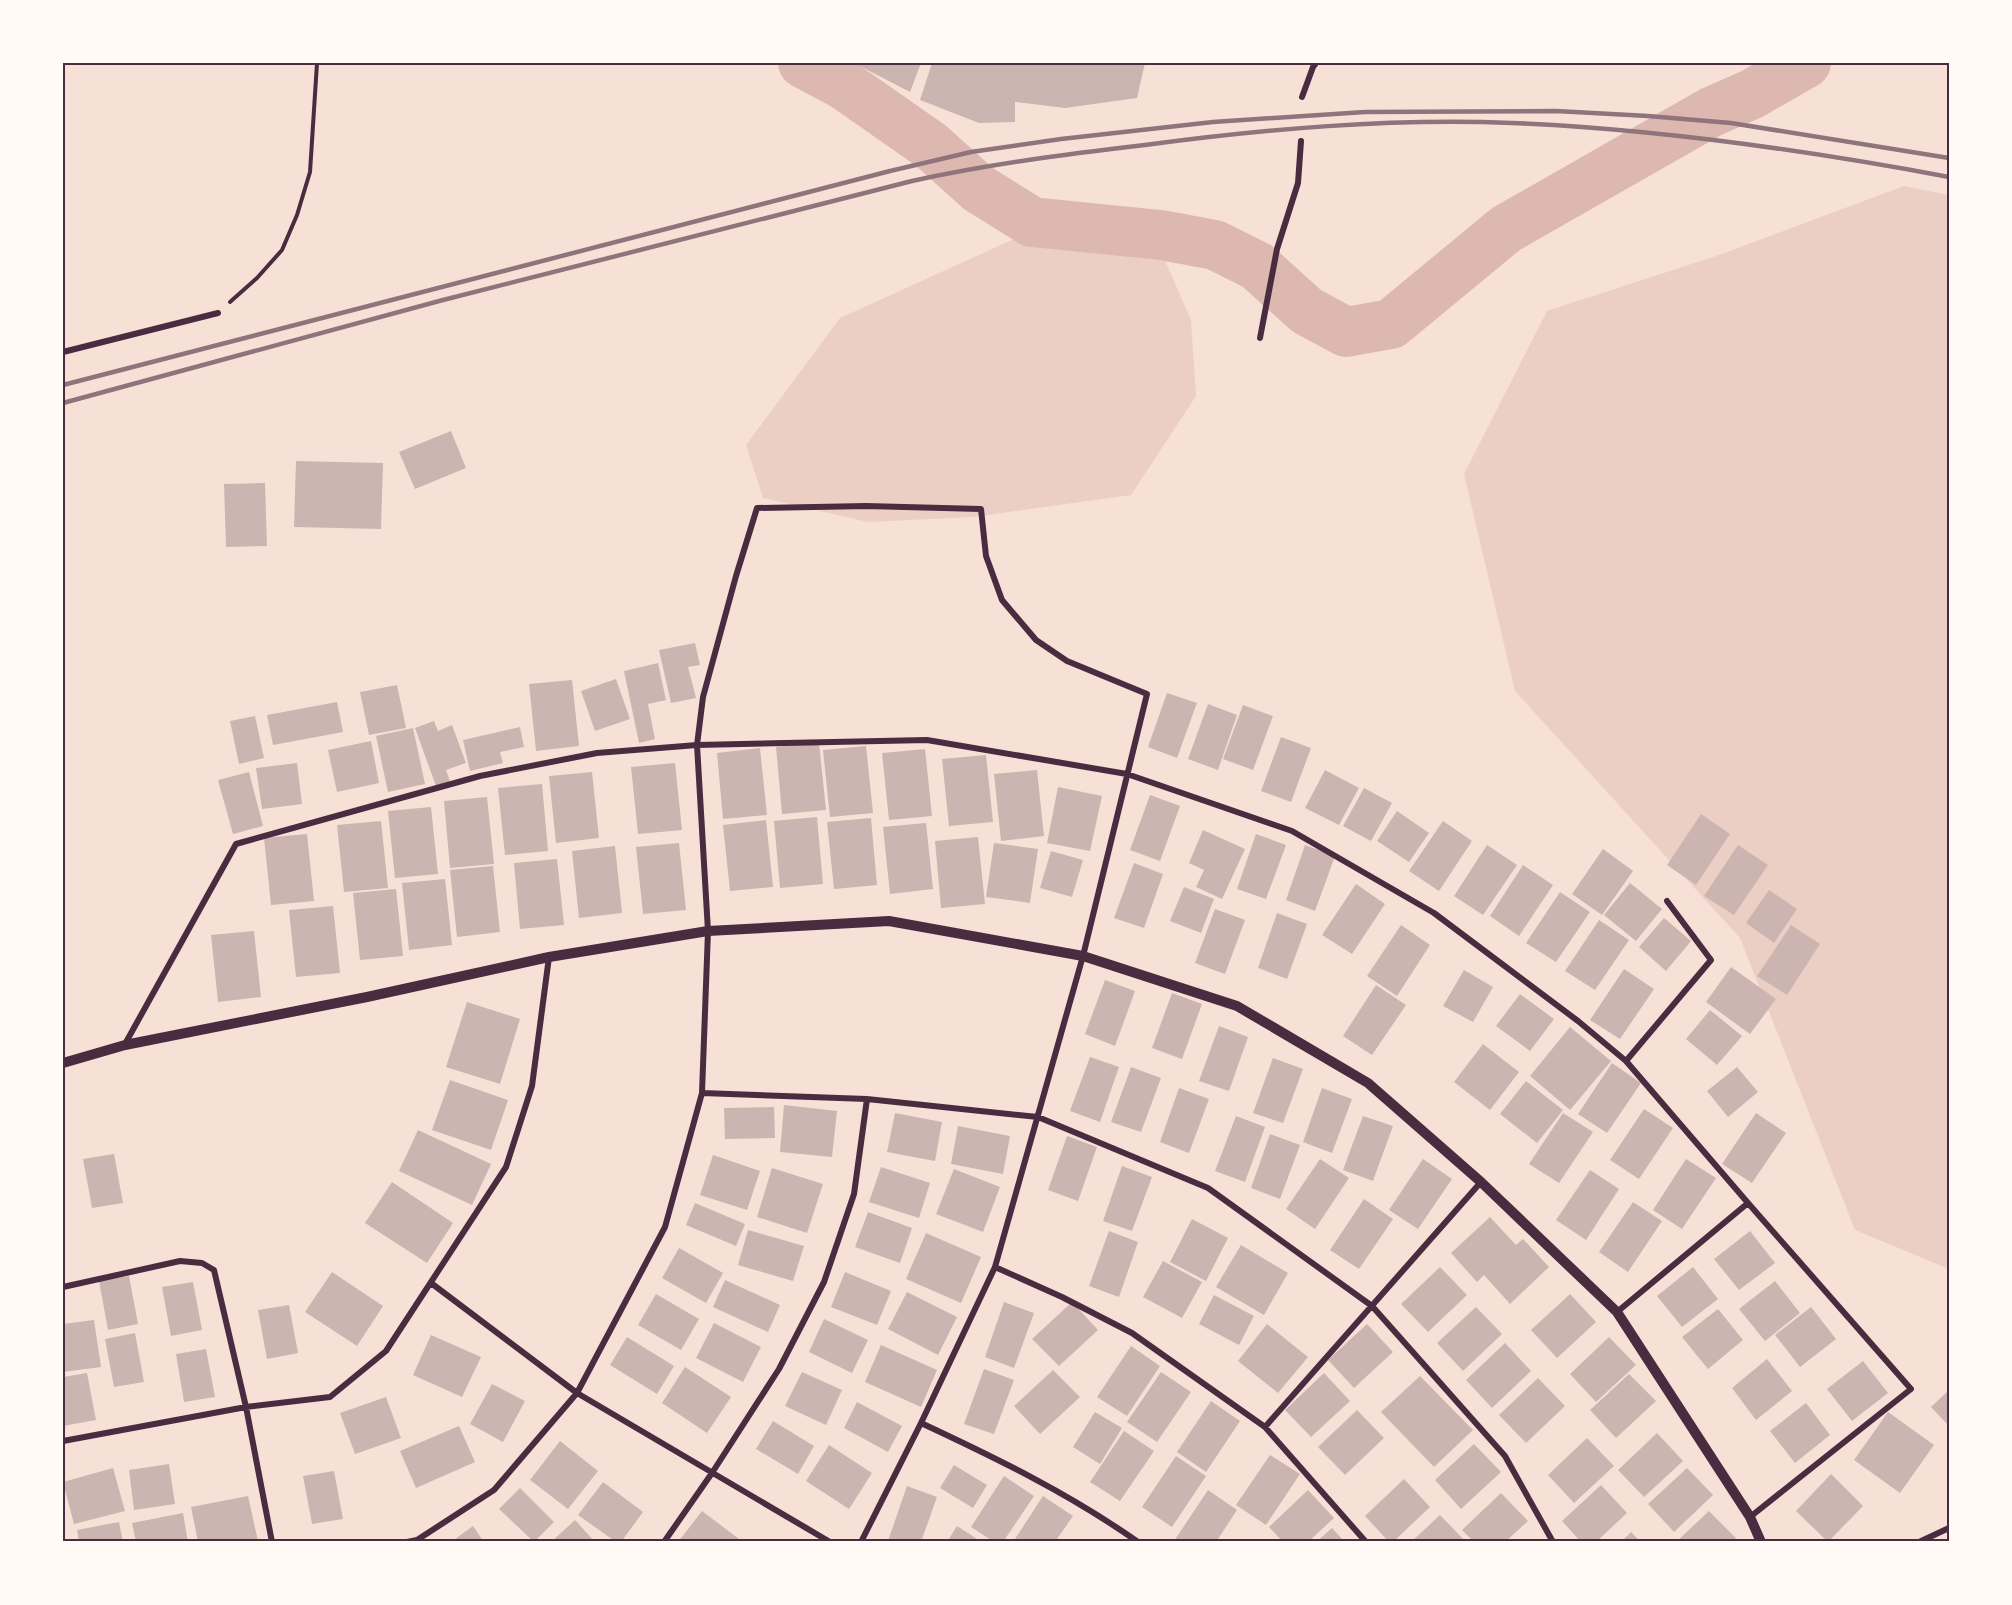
<svg xmlns="http://www.w3.org/2000/svg" width="2012" height="1605" viewBox="0 0 2012 1605" font-family="Karla,sans-serif">
<style>
.green{fill:#ebcfc5}
.lines{fill:none;stroke-linecap:round;stroke-linejoin:round}
.river{stroke:#dcb8b0;stroke-width:50}
.building{fill:#ccb4b1}
.path{stroke:#4a2c40;stroke-width:4}
.minor{stroke:#4a2c40;stroke-width:6}
.tertiary{stroke:#4a2c40;stroke-width:10}
.rail{stroke:#8f747c;stroke-width:4.5}
.neatline{fill:none;stroke:#4a2c40;stroke-width:2}
</style>
<rect width="100%" height="100%" fill="#f7e1d7"/>
<path class="green" d="M1904,186L1949,195V1269L1855,1230L1740,938L1515,691L1464,474L1547,311L1722,254Z
M1069,214L1150,226L1191,320L1196,396L1131,495L973,517L868,522L763,498L746,445L840,318Z"/>
<g class="lines">
<path class="river" d="M803,63L844,85L930,145L979,189L1032,222L1161,235L1215,245L1257,266L1307,311L1346,332L1391,324L1506,229L1711,112L1752,94L1806,63"/>
</g>
<path class="building" d="M854,63H921L910,92Z
M932,63H1145L1137,98L1065,108L1015,102V122L979,123L920,100Z
M451,431L466,468L415,489L399,452Z
M296,461L383,463L381,529L294,527Z
M265,483L267,546L226,547L224,484Z
M695,643L700,665L688,667L696,698L671,703L659,650Z
M658,663L666,700L648,704L655,739L639,743L624,671Z
M616,679L630,719L595,731L581,691Z
M572,680L579,746L536,751L529,684Z
M397,685L406,728L369,735L360,692Z
M1167,693L1197,703L1177,758L1148,747Z
M337,702L343,732L273,745L267,715Z
M1208,704L1237,715L1218,770L1188,759Z
M1243,705L1273,716L1253,770L1223,759Z
M255,716L264,758L239,764L230,721Z
M434,721L438,731L452,725L466,763L446,770L450,781L436,786L415,728Z
M520,727L524,747L500,752L503,763L470,771L463,740Z
M413,728L425,784L388,792L376,736Z
M1281,737L1311,748L1291,802L1261,791Z
M371,741L379,783L337,792L328,750Z
M819,743L826,810L782,814L776,747Z
M866,746L873,813L830,817L823,750Z
M760,748L767,815L723,819L717,753Z
M925,749L932,816L889,820L882,753Z
M986,755L993,822L949,826L942,759Z
M297,763L302,804L262,809L256,768Z
M675,763L682,830L638,834L631,767Z
M1037,770L1044,836L1001,841L994,774Z
M1325,770L1359,788L1339,825L1305,808Z
M249,772L263,826L233,834L218,780Z
M592,772L599,838L556,843L549,776Z
M542,784L548,851L505,855L498,788Z
M1058,787L1102,796L1090,851L1047,843Z
M1364,788L1392,803L1371,841L1343,826Z
M1150,795L1180,806L1160,861L1130,850Z
M487,797L494,864L450,868L444,801Z
M431,807L438,874L395,878L388,811Z
M1397,811L1429,833L1409,862L1377,841Z
M1701,814L1730,834L1696,885L1667,865Z
M817,817L823,884L780,888L774,821Z
M871,818L877,885L834,889L827,822Z
M766,820L773,887L730,891L723,825Z
M381,821L388,888L344,892L337,825Z
M1443,821L1472,841L1439,891L1409,871Z
M926,823L933,889L890,894L883,827Z
M1203,830L1245,849L1222,899L1196,887L1204,870L1189,863Z
M307,834L314,901L271,905L264,838Z
M1256,834L1286,845L1266,899L1237,889Z
M978,837L985,904L941,908L935,841Z
M679,843L686,910L643,914L636,847Z
M994,843L1038,849L1030,903L986,897Z
M1305,845L1335,856L1315,911L1286,900Z
M1487,845L1517,865L1483,915L1454,896Z
M1738,845L1768,865L1734,915L1704,896Z
M615,846L622,913L579,918L572,851Z
M1603,849L1633,871L1602,915L1572,894Z
M1051,851L1083,860L1072,897L1040,888Z
M557,859L564,925L520,929L514,863Z
M1134,863L1163,874L1144,928L1114,918Z
M1523,865L1553,885L1519,936L1490,916Z
M493,866L500,932L457,937L450,870Z
M445,879L452,945L409,950L402,883Z
M1630,883L1662,909L1636,941L1604,915Z
M1356,884L1385,904L1352,954L1322,935Z
M1184,887L1214,899L1201,933L1170,921Z
M396,889L403,956L360,960L353,893Z
M1769,890L1797,909L1774,943L1746,923Z
M1560,892L1590,912L1556,962L1526,943Z
M333,906L340,973L296,977L289,910Z
M1215,909L1245,920L1225,974L1195,963Z
M1277,913L1307,924L1287,979L1258,968Z
M1664,918L1691,941L1666,971L1639,947Z
M1599,920L1629,940L1595,990L1565,971Z
M1401,925L1430,945L1397,996L1367,976Z
M1791,925L1820,944L1787,995L1757,976Z
M254,931L261,997L218,1002L211,935Z
M1731,967L1776,999L1750,1034L1706,1002Z
M1624,969L1654,989L1620,1039L1590,1020Z
M1464,970L1493,987L1473,1022L1443,1006Z
M1105,980L1135,991L1115,1046L1085,1034Z
M1376,985L1406,1005L1372,1055L1343,1036Z
M1172,993L1202,1004L1182,1059L1152,1048Z
M1520,994L1554,1019L1530,1051L1496,1026Z
M467,1002L520,1019L500,1084L446,1067Z
M1710,1010L1742,1036L1717,1065L1686,1039Z
M1219,1026L1248,1037L1229,1091L1199,1081Z
M1570,1027L1611,1061L1570,1110L1530,1076Z
M1483,1044L1519,1072L1490,1110L1454,1082Z
M1090,1057L1119,1067L1100,1122L1070,1111Z
M1273,1058L1303,1069L1283,1123L1253,1113Z
M1612,1063L1641,1083L1607,1133L1578,1114Z
M1131,1067L1161,1078L1141,1132L1111,1122Z
M1737,1067L1758,1092L1728,1117L1707,1091Z
M450,1080L508,1100L491,1150L432,1130Z
M1526,1081L1563,1110L1537,1143L1500,1114Z
M1179,1088L1209,1099L1189,1153L1160,1142Z
M1322,1088L1352,1099L1332,1153L1303,1142Z
M784,1105L837,1111L832,1157L780,1152Z
M774,1107L775,1138L725,1139L724,1108Z
M1644,1109L1673,1128L1639,1179L1610,1160Z
M895,1113L942,1122L935,1161L887,1152Z
M1563,1113L1593,1132L1559,1183L1529,1164Z
M1756,1113L1786,1133L1752,1183L1722,1164Z
M1236,1116L1265,1127L1245,1182L1215,1171Z
M1363,1116L1393,1126L1373,1181L1343,1170Z
M958,1126L1010,1136L1003,1174L951,1164Z
M418,1130L491,1164L472,1205L399,1171Z
M1270,1134L1300,1145L1280,1199L1251,1188Z
M1067,1136L1097,1147L1078,1201L1048,1190Z
M114,1154L123,1203L92,1208L83,1159Z
M713,1155L760,1171L747,1210L700,1195Z
M1320,1159L1349,1178L1315,1229L1286,1209Z
M1423,1159L1452,1179L1418,1229L1389,1210Z
M1686,1159L1716,1178L1682,1229L1653,1210Z
M1122,1166L1152,1177L1132,1231L1103,1221Z
M881,1167L930,1183L919,1218L869,1202Z
M772,1168L823,1184L807,1233L757,1217Z
M954,1169L1000,1187L983,1232L936,1214Z
M1590,1170L1619,1189L1586,1240L1556,1220Z
M392,1182L453,1223L427,1263L365,1223Z
M1364,1199L1393,1219L1359,1269L1330,1250Z
M1633,1202L1662,1221L1628,1272L1599,1252Z
M695,1203L745,1224L736,1246L686,1225Z
M868,1212L912,1228L900,1263L855,1247Z
M1490,1217L1516,1245L1523,1239L1549,1267L1510,1304L1484,1275L1477,1282L1451,1253Z
M1192,1219L1228,1238L1206,1281L1170,1262Z
M748,1230L804,1246L793,1281L738,1265Z
M1109,1231L1138,1242L1119,1297L1089,1286Z
M1750,1231L1775,1263L1739,1290L1714,1259Z
M926,1233L981,1257L961,1303L906,1279Z
M1241,1245L1288,1273L1264,1315L1216,1287Z
M679,1248L723,1273L706,1303L662,1278Z
M1163,1261L1202,1282L1182,1318L1143,1297Z
M1440,1267L1467,1295L1428,1332L1401,1304Z
M1693,1267L1718,1299L1682,1327L1657,1296Z
M332,1272L383,1306L357,1346L305,1312Z
M845,1272L891,1291L877,1325L831,1307Z
M129,1276L138,1324L108,1330L99,1281Z
M725,1280L780,1305L768,1332L713,1307Z
M1775,1281L1800,1313L1765,1341L1739,1309Z
M193,1282L202,1330L171,1336L162,1287Z
M907,1292L957,1317L938,1355L888,1329Z
M656,1294L699,1319L681,1350L638,1325Z
M1570,1294L1596,1322L1557,1358L1531,1330Z
M1214,1295L1254,1316L1239,1345L1199,1324Z
M1004,1302L1034,1313L1014,1368L985,1357Z
M1072,1302L1098,1330L1059,1366L1032,1339Z
M289,1305L298,1353L267,1359L258,1310Z
M1476,1307L1502,1334L1463,1371L1437,1343Z
M1811,1307L1836,1339L1800,1367L1775,1335Z
M1718,1309L1743,1340L1708,1369L1682,1337Z
M824,1319L868,1340L852,1373L809,1352Z
M94,1320L101,1367L63,1372V1324Z
M714,1323L761,1347L743,1382L696,1358Z
M1267,1324L1308,1357L1278,1393L1238,1361Z
M1367,1324L1393,1352L1354,1388L1328,1360Z
M135,1333L144,1382L114,1387L105,1339Z
M431,1335L481,1357L462,1397L413,1375Z
M627,1337L674,1366L657,1394L610,1365Z
M1609,1337L1636,1365L1596,1402L1570,1374Z
M1505,1343L1531,1371L1492,1408L1466,1380Z
M881,1345L937,1370L921,1407L865,1382Z
M1131,1346L1160,1366L1127,1416L1097,1397Z
M206,1349L215,1397L184,1402L176,1354Z
M1767,1359L1792,1391L1756,1420L1732,1388Z
M1863,1361L1888,1393L1852,1421L1827,1389Z
M685,1367L731,1397L707,1433L662,1403Z
M984,1369L1014,1380L994,1434L964,1424Z
M1053,1370L1080,1397L1040,1434L1014,1406Z
M802,1372L842,1390L826,1425L785,1406Z
M1161,1372L1191,1392L1157,1442L1127,1422Z
M87,1373L96,1420L63,1426V1377Z
M1324,1373L1350,1401L1311,1437L1285,1410Z
M1629,1374L1656,1401L1616,1438L1590,1410Z
M1420,1376L1473,1430L1434,1467L1381,1412Z
M1538,1378L1565,1406L1526,1443L1499,1415Z
M492,1384L525,1401L503,1442L470,1424Z
M1949,1390V1426L1931,1407Z
M386,1397L401,1438L355,1454L340,1413Z
M1211,1401L1240,1421L1206,1472L1177,1452Z
M857,1402L902,1426L888,1452L844,1428Z
M1806,1403L1830,1435L1795,1463L1770,1431Z
M1357,1410L1384,1438L1345,1475L1318,1447Z
M1095,1412L1122,1428L1100,1464L1073,1447Z
M1888,1412L1934,1445L1900,1493L1854,1460Z
M773,1421L814,1446L798,1474L756,1449Z
M459,1426L475,1462L416,1488L400,1451Z
M1124,1431L1154,1451L1120,1501L1090,1482Z
M1657,1433L1683,1461L1644,1497L1618,1470Z
M1587,1438L1614,1466L1574,1503L1548,1475Z
M560,1441L598,1471L568,1509L530,1480Z
M1474,1444L1501,1472L1461,1509L1435,1480Z
M829,1445L872,1473L849,1509L806,1481Z
M1270,1455L1300,1474L1266,1525L1236,1505Z
M1176,1456L1206,1476L1172,1527L1142,1507Z
M169,1464L175,1504L134,1510L129,1470Z
M954,1465L987,1485L973,1508L940,1488Z
M113,1468L125,1511L74,1524L63,1482Z
M1687,1468L1713,1495L1674,1532L1648,1504Z
M334,1471L343,1519L312,1524L303,1476Z
M1831,1474L1863,1506L1828,1542L1796,1511Z
M1004,1476L1034,1496L1003,1542H994L971,1527Z
M1404,1479L1430,1507L1393,1542H1389L1365,1516Z
M603,1482L643,1512L621,1542H616L578,1515Z
M1601,1485L1627,1513L1596,1542H1581L1562,1521Z
M907,1486L937,1497L921,1542H891L888,1541Z
M520,1488L554,1522L534,1542L499,1509Z
M1208,1490L1237,1510L1216,1542H1175L1174,1541Z
M1308,1490L1334,1518L1308,1542H1283L1269,1527Z
M1501,1493L1528,1521L1505,1542H1474L1462,1530Z
M248,1496L258,1541L198,1542L191,1507Z
M1043,1496L1073,1516L1055,1542H1013Z
M702,1511L743,1542H678Z
M1709,1511L1736,1538L1732,1542H1676Z
M183,1513L188,1542H136L132,1523Z
M1440,1515L1466,1542H1411Z
M575,1520L595,1542H551Z
M119,1522L123,1542H79L77,1530Z
M473,1526L484,1542H451Z
M957,1526L982,1542H947Z
M1332,1528L1345,1542H1316Z
M1631,1532L1641,1542H1621Z"/>
<g class="lines">
<path class="path" d="M230,302L257,278L282,250L297,215L310,172L317,63"/>
<path class="minor" d="M1302,97L1313,67L1316,63
M1260,338L1277,249L1298,183L1301,141
M63,352L218,313
M125,1044L236,844L480,776L597,753L697,745L927,740L1127,774L1292,831L1434,913L1578,1021L1626,1061L1748,1203L1617,1312
M1626,1061L1711,960L1667,901
M702,1093L867,1099L1038,1117L1208,1188L1372,1306L1505,1456L1553,1542
M1748,1203L1911,1389L1750,1517
M995,1267L1062,1297L1132,1333L1265,1427L1366,1542
M431,1283L577,1393L830,1542
M63,1287L180,1261L202,1263L214,1270L246,1407L272,1542
M921,1423C996,1458 1070,1494 1138,1542
M1265,1427L1481,1182
M63,1441L246,1407L330,1397L386,1351L506,1167L532,1086L549,957
M407,1542L417,1540L494,1490L577,1393L665,1227L702,1093L708,931L697,745L703,697L736,576L757,508L866,506L981,509L986,556L1002,600L1036,640L1067,661L1147,694L1083,956L995,1267L921,1423L861,1542
M664,1542L712,1473L779,1369L824,1282L854,1194L867,1099
M1919,1542L1949,1528"/>
<path class="tertiary" d="M63,1063L125,1045L367,997L549,957L708,931L889,921L1083,956L1237,1006L1368,1083L1481,1182L1617,1312L1750,1517L1761,1542"/>
<path class="rail" d="M63,385L890,171L971,152L1061,139L1213,122L1365,112L1556,111L1648,116L1731,123L1949,158
M63,403L443,300L912,181C989,164 1067,154 1145,145C1266,129 1389,118 1512,123C1658,129 1805,150 1949,177"/>
</g>
<rect width="2012" height="1605" fill="none" stroke="#fffaf5" stroke-width="129"/>
<rect x="64" y="64" width="1884" height="1476" class="neatline"/>
</svg>
